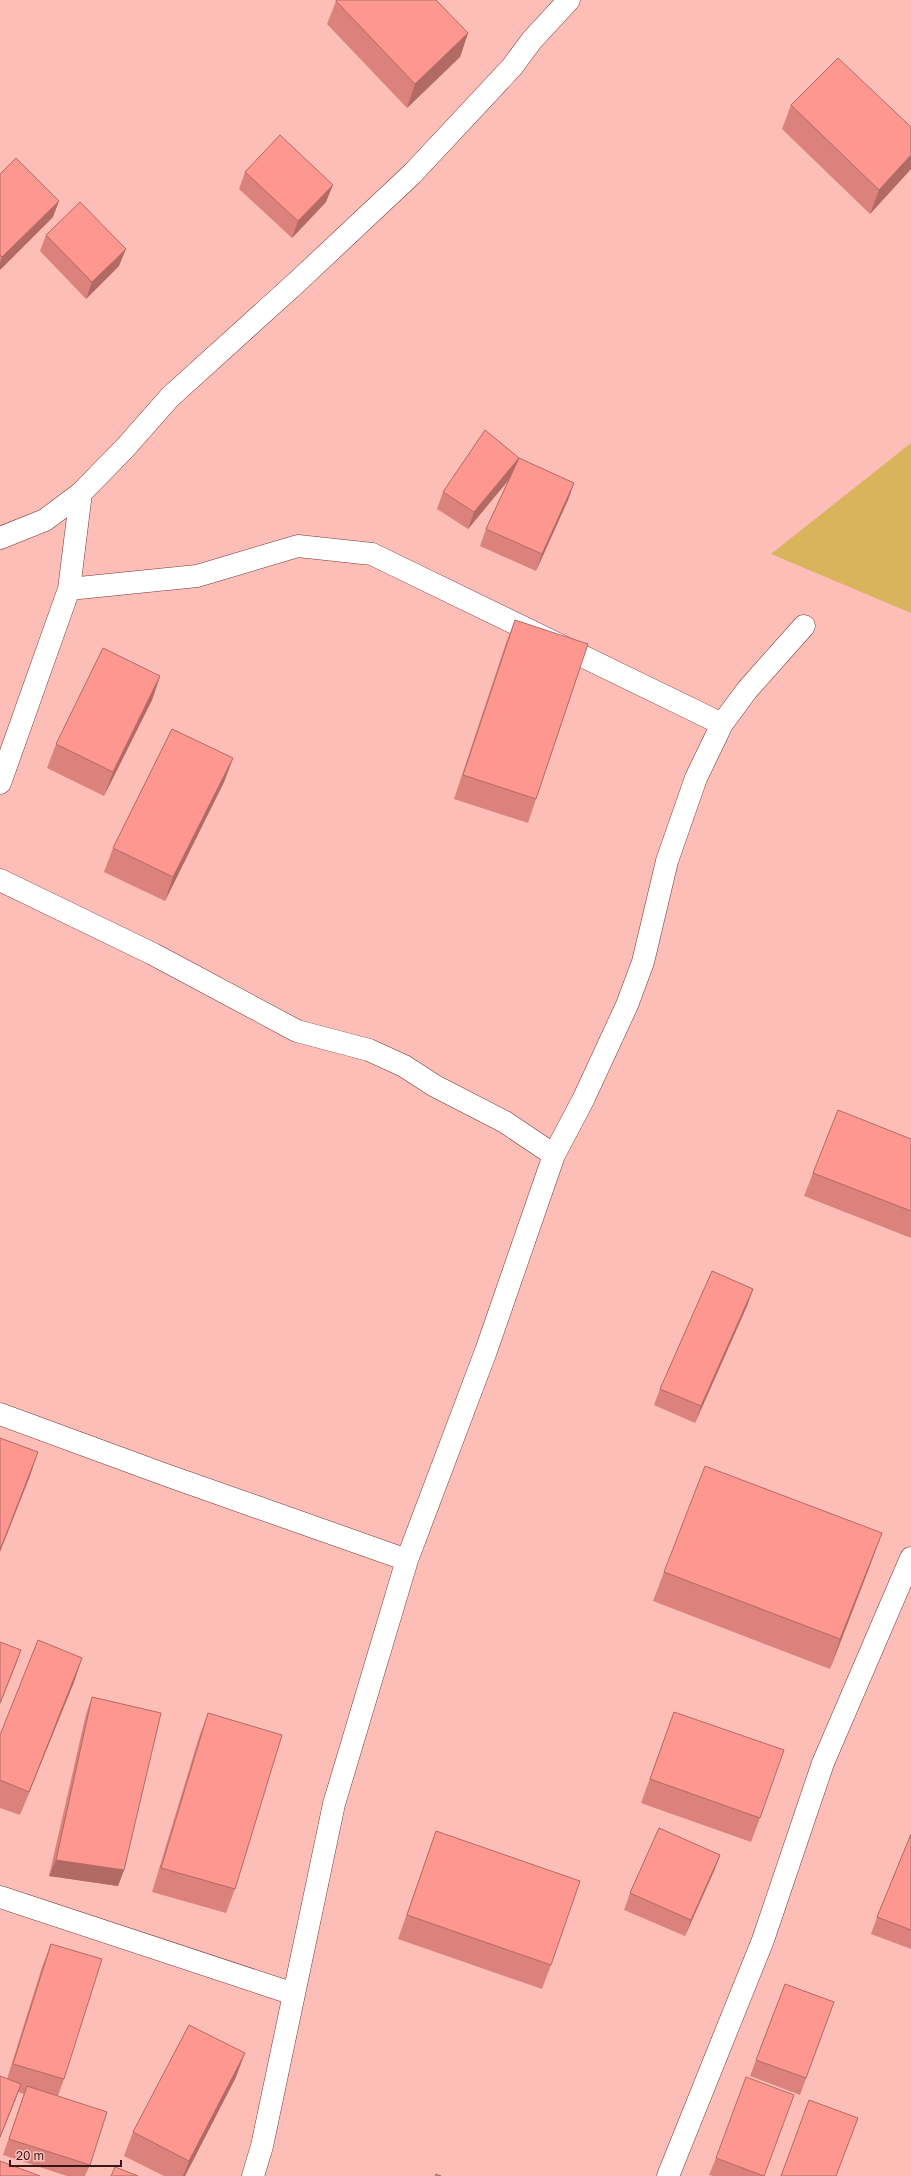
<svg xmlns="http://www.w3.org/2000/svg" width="911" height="2176" viewBox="0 0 911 2176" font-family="'Golos Text',sans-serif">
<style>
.green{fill:#dab35d}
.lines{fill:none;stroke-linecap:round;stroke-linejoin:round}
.street-casing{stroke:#783632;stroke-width:23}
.street{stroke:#fff;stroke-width:22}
.wall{fill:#da827b}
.shaded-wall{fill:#b26a64}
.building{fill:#fe978f;stroke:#b26a64}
</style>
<rect width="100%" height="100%" fill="#febeb8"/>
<path class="green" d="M911,443V613L771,554Z"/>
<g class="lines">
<g class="street-casing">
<path id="street" d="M0,538L45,520L81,493L125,448L170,397L297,282L412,174L512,67L532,40L569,0
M69,589L197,576L298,546L372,554L722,724
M0,783L69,589L81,493
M0,880L153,954L297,1031L369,1050L404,1066L435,1086L505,1122L554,1155
M0,1414L166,1475L407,1560
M0,1897L294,1994
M253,2176L262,2146L334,1804L407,1560L486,1351L554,1155L583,1100L627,1005L643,962L667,861L696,778L722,724L747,690L804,626
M668,2176L763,1940L823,1763L911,1558"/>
</g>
<use href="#street" class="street"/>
</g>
<path class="wall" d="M336,1L468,33L460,57L407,108L327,24Z
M791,105L911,127V169L870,214L782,129Z
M245,172L326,202L292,238L239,189Z
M0,174L53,217L0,270Z
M46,235L119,266L86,299L40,251Z
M519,458L574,483L568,500L536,571L480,546L486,529L509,479L468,529L437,509L443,492Z
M515,620L536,799L528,823L454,799L506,643Z
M160,676L152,700L104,796L47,768L56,744Z
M233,758L224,782L165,901L104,872L113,848Z
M911,1139V1238L804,1196L813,1173Z
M753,1289L747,1306L695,1423L654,1405L660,1389Z
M871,1563L830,1669L653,1601L664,1572Z
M82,1658L74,1682L20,1815L0,1808V1735Z
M92,1697L124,1870L118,1886L49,1876L86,1714Z
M674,1712L760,1818L751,1842L641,1803Z
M208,1713L235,1889L226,1913L152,1892L199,1737Z
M436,1831L551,1965L542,1989L398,1939Z
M911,1834V1949L871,1934L877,1917Z
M720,1855L714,1871L685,1936L624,1910L630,1893Z
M51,1944L64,2079L58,2096L90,2165L85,2176H67L3,2155L24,2094L18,2092L15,2101L7,2079L42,1967Z
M785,1984L834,2002L800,2095L750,2076Z
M236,2077L185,2176H164L124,2156L133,2132Z
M716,2158L764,2176H713L709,2175Z"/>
<path class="shaded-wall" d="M468,33L460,57L407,108L415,84Z
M911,155V169L870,214L879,190Z
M333,185L326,202L292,238L298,221Z
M59,201L53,217L0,270V263L2,257Z
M126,249L119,266L86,299L92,282Z
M519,458L513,475L468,529L474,512Z
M574,483L568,500L536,571L542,554Z
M160,676L152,700L104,796L113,772Z
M233,758L224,782L165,901L173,877Z
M753,1289L747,1306L695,1423L701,1406Z
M38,1452L30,1476L0,1552V1550Z
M882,1533L871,1563L830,1669L840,1639Z
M21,1650L15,1667L0,1704V1703Z
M82,1658L74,1682L20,1815L29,1792Z
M720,1855L714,1871L685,1936L691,1920Z
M56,1860L124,1870L118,1886L49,1876Z
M245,2053L236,2077L185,2176H183L189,2161Z
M21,2084L15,2101L0,2138V2137Z"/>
<path class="building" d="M336,0H436L468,33L415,84L336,1Z
M838,58L911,127V155L879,190L791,105Z
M280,135L333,185L298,221L245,172Z
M16,158L59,201L2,257L0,255V174Z
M80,202L126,249L92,282L46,235Z
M485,430L519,458L574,483L542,554L486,529L519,458L474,512L443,492Z
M515,620L588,644L536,799L463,775Z
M103,648L160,676L113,772L56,744Z
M172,729L233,758L173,877L113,848Z
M838,1110L911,1139V1211L813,1173Z
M712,1271L753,1289L701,1406L660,1389Z
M0,1438L38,1452L0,1550Z
M705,1466L882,1533L840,1639L664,1572Z
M38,1640L82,1658L29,1792L0,1780V1735Z
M0,1642L21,1650L0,1703Z
M92,1697L161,1713L124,1870L56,1860Z
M674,1712L784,1750L760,1818L650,1779Z
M208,1713L282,1735L235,1889L161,1868Z
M659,1828L720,1855L691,1920L630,1893Z
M436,1831L580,1881L551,1965L407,1915Z
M911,1834V1930L877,1917Z
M51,1944L102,1959L64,2079L13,2064Z
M785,1984L834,2002L806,2078L756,2060Z
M189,2025L245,2053L189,2161L133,2132Z
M0,2076L21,2084L0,2137Z
M746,2077L794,2095L764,2176L716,2158Z
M27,2086L107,2112L90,2165L9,2139Z
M809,2100L858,2118L836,2176H781Z
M0,2161L40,2176H0Z
M115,2167L138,2176H111Z
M436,2174L441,2176H435Z"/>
<path d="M10 2160v6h111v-6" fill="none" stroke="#351816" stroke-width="2"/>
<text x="16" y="2160" font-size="12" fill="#351816" stroke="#febeb8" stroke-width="3" paint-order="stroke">20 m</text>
</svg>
